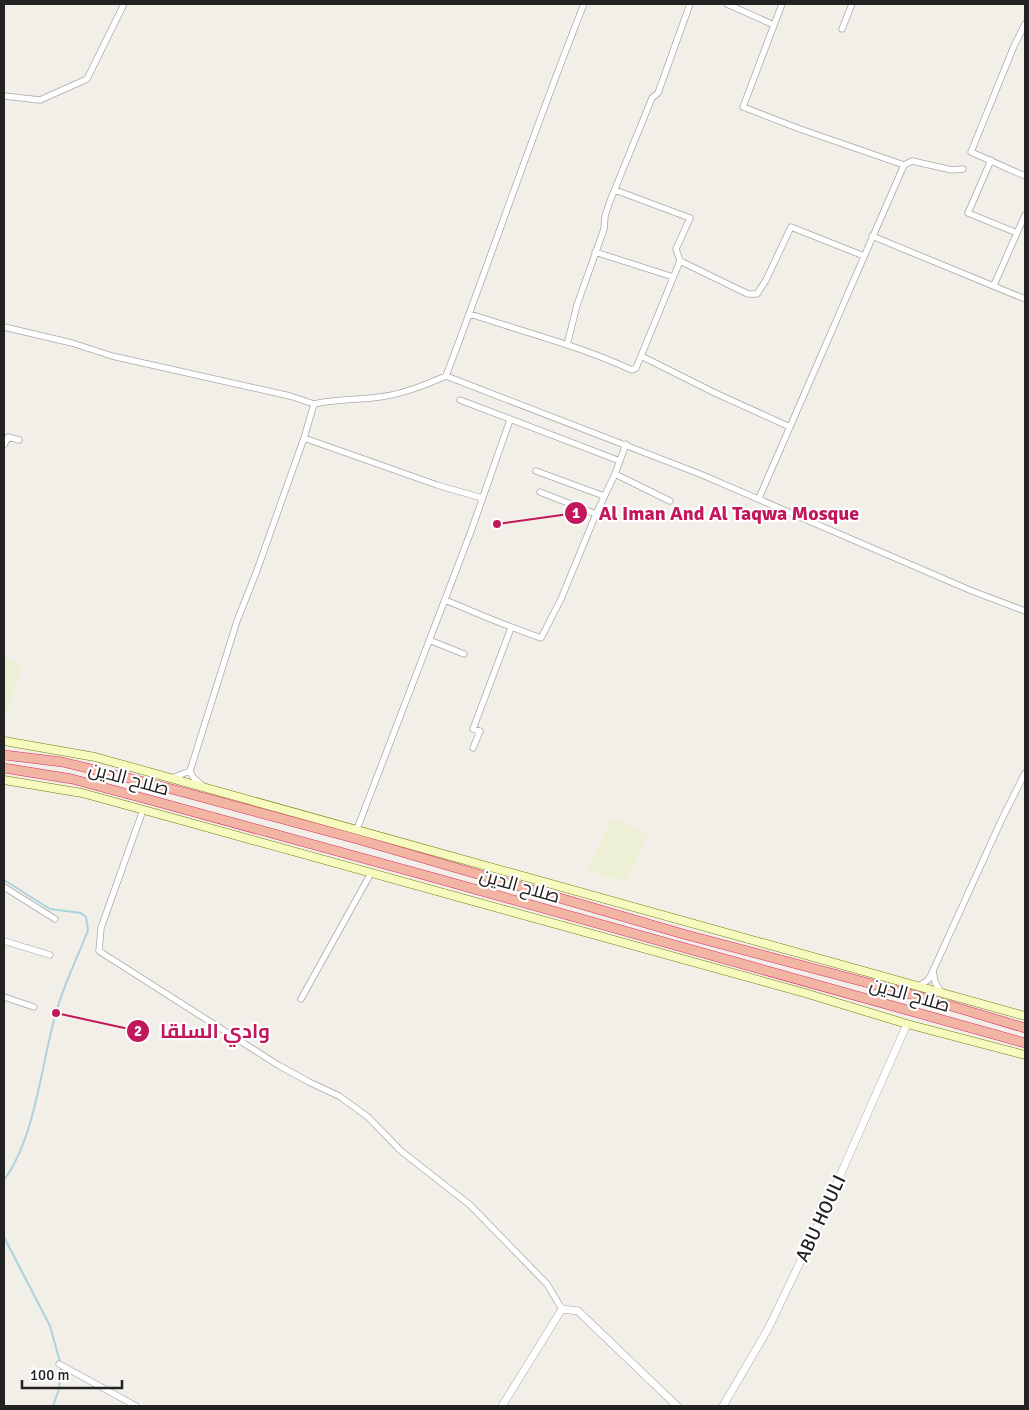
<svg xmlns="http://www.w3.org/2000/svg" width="1029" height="1410" viewBox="0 0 1029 1410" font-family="Signika,Cairo,sans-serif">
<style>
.farmland{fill:#eef0d5}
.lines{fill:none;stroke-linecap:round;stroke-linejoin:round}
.stream{stroke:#aad3df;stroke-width:2}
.minor-casing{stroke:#a9a9a9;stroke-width:7}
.tertiary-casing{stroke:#a9a9a9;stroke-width:8}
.secondary-casing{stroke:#707d05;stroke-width:9}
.trunk-casing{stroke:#dc2a67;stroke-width:10}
.minor{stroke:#fff;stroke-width:5.5}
.tertiary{stroke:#fff;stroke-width:7}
.secondary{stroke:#f7fabf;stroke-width:8}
.trunk{stroke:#f2b4a3;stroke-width:9}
.labels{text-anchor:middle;stroke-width:4.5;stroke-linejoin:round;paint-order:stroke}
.street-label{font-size:19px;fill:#222;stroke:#fff}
.leader{fill:none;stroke:#c2185b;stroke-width:2}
.callout-dot{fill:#c2185b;stroke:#fff;stroke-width:2}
.mark-label{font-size:15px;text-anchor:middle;font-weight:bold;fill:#fff}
.callout-label{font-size:20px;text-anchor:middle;font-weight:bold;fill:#c2185b;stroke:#fff;stroke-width:4.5;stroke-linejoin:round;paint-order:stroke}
</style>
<rect width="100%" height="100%" fill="#f2efe9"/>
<path class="farmland" d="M4,657L22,664L4,724Z
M611,818L648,833L627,882L588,871Z"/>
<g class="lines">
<path class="stream" d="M4,880L50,909L81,913L86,917L88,930C78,957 62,988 55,1016C41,1067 35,1138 4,1180
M4,1237L50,1326L60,1362
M53,1406L59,1389L61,1367"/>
<g class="minor-casing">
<path id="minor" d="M727,4L774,25
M782,4L743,107L800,129L904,165
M1025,24L1014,46L971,152L1025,176
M842,29L852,4
M4,96L40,100L87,79L124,4
M991,160L968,213L1017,233
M615,190L690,218L676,249L680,261L641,356
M872,236L1025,299
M595,252L673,277
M680,261L748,294H757L766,280L791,227L864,256
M994,285L1025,215
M470,314C524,332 580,346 632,370L636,368L641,356L713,392L790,427
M4,327L72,343L112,356L290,396L314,404
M567,345L577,305L604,229L605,216L610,201L652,98L658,93L690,4
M446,376L700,474L972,591L1025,611
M460,400L620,461
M304,438L437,485L482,498
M4,445L8,437L19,440
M536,471L604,496
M615,474L670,501
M540,492L596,514
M759,498L904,165L912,161L952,170L963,169
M445,600C477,613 508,627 541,638L561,599L596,514L615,474L626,444
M429,640L464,654
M473,748L480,731L473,729L511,628
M190,771L193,777L203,786
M172,778L190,771L237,621L256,573L304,438L314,404C336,399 358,400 380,397C403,394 425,385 446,376C493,252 535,127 584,4
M143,810L101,928L99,951L278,1065L309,1082L339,1096L368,1117L401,1151L470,1205L547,1284L562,1309
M357,829L470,534L510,420
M4,887L55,919
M4,941L50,955
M933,971L935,982L941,992
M919,986L928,980L931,975L1001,821L1025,773
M4,997L34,1007
M301,999L371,873
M59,1364L136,1406"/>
</g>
<g class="tertiary-casing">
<path id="tertiary" d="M502,1406L562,1309L578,1311L677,1406
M723,1406L768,1329L820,1221L907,1024"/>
</g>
<g class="secondary-casing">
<path id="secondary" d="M4,741L95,757L1025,1016
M4,780L82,793L173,818L805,993L907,1024L1025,1055"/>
</g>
<g class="trunk-casing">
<path id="trunk" d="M4,755L62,762L153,784L357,839L683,934L921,997L1025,1028
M4,768L72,779L154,801L435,878L1025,1043"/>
</g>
<use href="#minor" class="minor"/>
<use href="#tertiary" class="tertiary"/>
<use href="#secondary" class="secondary"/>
<use href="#trunk" class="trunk"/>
</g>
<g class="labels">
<g class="street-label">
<text transform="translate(129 778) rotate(15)" y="7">صلاح الدين</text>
<text transform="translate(520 885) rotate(16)" y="7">صلاح الدين</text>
<text transform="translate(910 994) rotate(16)" y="7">صلاح الدين</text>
<text transform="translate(820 1218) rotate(-65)" y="7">ABU HOULI</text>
</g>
</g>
<path class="leader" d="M497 524L576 513M56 1013L138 1031"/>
<g class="callout-dot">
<circle cx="497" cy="524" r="5"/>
<circle cx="56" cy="1013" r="5"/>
<circle cx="576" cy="513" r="12"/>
<circle cx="138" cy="1031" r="12"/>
</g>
<g class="mark-label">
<text x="576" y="518">1</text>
<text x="138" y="1036">2</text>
</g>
<g class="callout-label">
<text x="729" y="520">Al Iman And Al Taqwa Mosque</text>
<text x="215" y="1038">وادي السلقا</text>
</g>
<rect width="1029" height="1410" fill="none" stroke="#222222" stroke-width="10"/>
<path d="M22 1380v8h100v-8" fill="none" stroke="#222222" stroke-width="2.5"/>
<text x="30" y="1380" font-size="15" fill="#222222" stroke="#ffffff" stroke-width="4" paint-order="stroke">100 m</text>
</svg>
